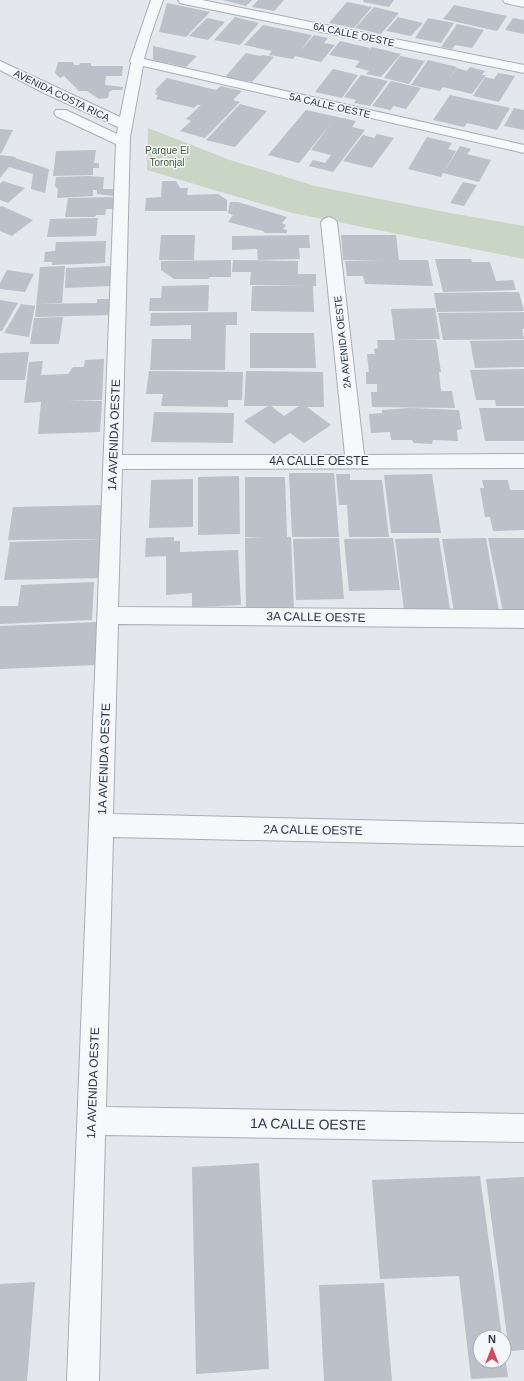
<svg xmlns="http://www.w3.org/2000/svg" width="524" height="1381" viewBox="0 0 524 1381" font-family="Helvetica,sans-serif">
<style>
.green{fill:#c9d5c5}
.building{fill:#bbc0c9;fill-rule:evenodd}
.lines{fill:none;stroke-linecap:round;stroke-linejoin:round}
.street-casing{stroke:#a9aeb6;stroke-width:2}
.street{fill:#f7f8fa;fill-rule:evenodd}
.labels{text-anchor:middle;stroke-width:3;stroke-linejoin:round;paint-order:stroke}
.far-street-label{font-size:10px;fill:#2c3444;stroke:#f4f6f9}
.far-park-label{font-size:10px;fill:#3f5f39;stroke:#f4f6f9}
.street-label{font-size:12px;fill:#2c3444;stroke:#f4f6f9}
.near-street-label{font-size:14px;fill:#2c3444;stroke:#f4f6f9}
</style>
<rect width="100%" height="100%" fill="#e4e7eb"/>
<path class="green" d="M148,128L230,160L315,186L450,213L524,226V259L292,213L147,170Z"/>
<path class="building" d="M223,0H252L246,6Z
M258,0H284L274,11L252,7Z
M364,0H394L389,7L363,2Z
M347,2L372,7L354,28L329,23Z
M167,3L210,12L186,37L159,32Z
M454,5L507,16L497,31L443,19Z
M374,7L399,13L381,34L355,28Z
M235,17L259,23L240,45L214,40Z
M398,17L423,23L411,36L386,31Z
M207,18L225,22L208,40L189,36Z
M428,18L454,23L441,43L415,38Z
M513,18L524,20V34L505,30Z
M457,24L484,30L472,48L455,45L452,49L441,47Z
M263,25L312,35L300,51L314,35L328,38L324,43L335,45L321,62L295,56L293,59L269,55L272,51L244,45Z
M340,41L370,48L368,51L372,47L401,54L381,77L366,74L369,71L355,67L360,61L329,55Z
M153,46L197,56L186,67L153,60Z
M246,53L260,56L263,55L274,57L252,82L225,77Z
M400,56L425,61L409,84L384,78Z
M428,60L457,67L449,78L457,68L467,71L470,67L485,71L482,75H486L472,94L443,87L440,91L411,85Z
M58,62H73L74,65H79L80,63H91V66H123L122,76H106L105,85L123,87L122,90H113L109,92L108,98L99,99L87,91H79L64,76L60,78L55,73Z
M333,69L358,75L342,98L315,92Z
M498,73L515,76L499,102L473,96L485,77L494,79Z
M361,75L388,81L370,106L354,103L356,100L344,97Z
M167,78L216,90L221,86L242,91L233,100L240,102L205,138L180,131L191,121L186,119L201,105H197L194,108L156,99L158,96L155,94L157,91L155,90Z
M391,81L421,88L406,109L394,106L390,110L372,106Z
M450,95L510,108L497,130L467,123L464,127L433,120Z
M240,104L267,111L235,147L206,140Z
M514,108L524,110V130L504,126Z
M306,110L356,121L352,127L365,130L333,172L309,166L313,160L325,163L331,155L311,150L332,122L299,163L268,155Z
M0,129L13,130L1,154L0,153Z
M377,134L394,138L372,168L343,161L363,135L374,138Z
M427,137L452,143L448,149L456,151L444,172L460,146L471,149L467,154L491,160L479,182L443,173L441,177L408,169Z
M96,150L94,163H99V168H93V175L53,176L56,151Z
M0,155L16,157L15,158L49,169L45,193L31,189L33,174L9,167L0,178Z
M88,176L104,177L103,189H115L114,196L97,194V190H93V196L57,198L58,189L55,186L56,177Z
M3,181L25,188L8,203L0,200V184Z
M162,181H176L180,188H188L187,195L218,194L227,200V211H145L146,198L161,197Z
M463,182L477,185L464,206L450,203Z
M112,197L116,200L120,209H106L105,215H96L95,217H65L68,198Z
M230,202H238L287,217L282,223L286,225L283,229L287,230V233H265L263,231L228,222L233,215L228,213Z
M2,206L33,220L12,236L0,231V207Z
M98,218L96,236L47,237L50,219Z
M161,235H195L194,260H159Z
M309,235L310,248H299L300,259L258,260L257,249L232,250V236Z
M341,235H396L399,260H428L433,286L365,284L363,276H347L345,261L383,260H343Z
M106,241L105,263L52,265V262H44L45,252L55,251L56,242Z
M435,259H471L472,262H490L496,281L513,280L516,290L443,292Z
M231,260V277H210L208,279H174L161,270V261Z
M233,260L298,261V274H316V286H313L314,312L251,311L252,286H306L250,285L251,272H232Z
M65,266L62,303L38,304L97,303V299H112L111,315L35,317L40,267Z
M111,266V286L65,288L66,268Z
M7,270L34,274L25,292L0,289V283Z
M209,285L208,311H149L150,298H161L162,286Z
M519,292L524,311L437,312L434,293Z
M0,300L18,303L2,331H0Z
M21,304L35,306L29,337L4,333Z
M435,308L440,339L395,340L391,309Z
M237,312V325H226L225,370H150L152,339H191V325L150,326L151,313Z
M524,312V329H522L524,339L443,340L438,313Z
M63,317L59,344H30L34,318Z
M250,333H314L316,368H250Z
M377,340H436L441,372H439L441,391H452L455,408L372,407L371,392H377V384H366V372H369L367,354H375L374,349L378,348Z
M524,340V367L475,368L470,341Z
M29,352L25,380H0V353Z
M104,359L102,400L66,401H102L100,432L38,434L41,402L24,403L29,362L43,361L41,375L68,374L73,367H84L85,360Z
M524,369V406H496L495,400H476L470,370Z
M149,371L243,372L242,400H228V407L161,406L163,394H146Z
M246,371L323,372L324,407H307L331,425L304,443L290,433L274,444L244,421L268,406H244ZM271,406H299L284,416Z
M410,408L459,410L462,429L457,430L458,441L433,440L432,444L414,443L412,440H391L390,432L371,433L369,414L382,413V410Z
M479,408H524V441H485Z
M154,412L234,413L233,443L151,442Z
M289,473H334L339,537H292Z
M336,474H350V480H382L389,537H349L347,505H339Z
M432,474L441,533H391L384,475Z
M239,476L240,534L198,535V477Z
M245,477H285L287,537H291L294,610L246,611L245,538H262L245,537Z
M193,479V527L149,528L151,480Z
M482,480H508L510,490H524V530L493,531L490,517H485L480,488H484Z
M104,505L101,539L8,540L13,507Z
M174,537V541H180V552L238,550L241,605L192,607V593L166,595V556L145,557L146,538Z
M339,538L344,599L296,600L293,539Z
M393,538L400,590L349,591L344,539Z
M439,538L450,609L404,610L395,539Z
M486,538L499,611L454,612L442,539Z
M488,538H524V612H503Z
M105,539L103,578L4,580L10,542Z
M94,582L92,620L0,624V606H18L21,585Z
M99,622L96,665L0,669V626Z
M259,1163L269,1369L196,1374L192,1167Z
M480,1176L502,1337H480V1361H504L505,1355L508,1377L471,1379L459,1276L380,1279L372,1180Z
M524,1177V1350L509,1351L486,1179Z
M35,1282L27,1381H0V1284Z
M384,1283L392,1381H324L319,1285Z"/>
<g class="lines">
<g class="street-casing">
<path id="street" d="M151,0H163L151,34L144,59L524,145V153L143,66L130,137L122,455H345L321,222L324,219L329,217L334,219L337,222L364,455L524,454V468L122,469L118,607L524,610V628L118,624L113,814L524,824V846L113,837L106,1107L524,1114V1142L105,1135L99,1381H67L116,144L56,116L54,113L56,110H66L117,134L118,127L44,93L0,70V61L120,117L131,63L130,61Z
M178,0H202L524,65V73L184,4L180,3Z
M503,0H524V7L505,3Z"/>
</g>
<use href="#street" class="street"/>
</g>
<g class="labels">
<g class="far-street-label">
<text transform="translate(354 34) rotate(12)" y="4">6A CALLE OESTE</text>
<text transform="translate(62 95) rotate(26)" y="4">AVENIDA COSTA RICA</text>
<text transform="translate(330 105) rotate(13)" y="4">5A CALLE OESTE</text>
<text transform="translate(342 342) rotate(-96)" y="4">2A AVENIDA OESTE</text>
</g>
<g class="far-park-label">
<text x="167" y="154">Parque El<tspan x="167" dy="12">Toronjal</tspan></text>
</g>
<g class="street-label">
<text transform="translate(114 435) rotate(-88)" y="4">1A AVENIDA OESTE</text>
<text x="319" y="465">4A CALLE OESTE</text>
<text transform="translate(316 617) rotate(1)" y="4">3A CALLE OESTE</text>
<text transform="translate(104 759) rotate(-88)" y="4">1A AVENIDA OESTE</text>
<text transform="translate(313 830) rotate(1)" y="4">2A CALLE OESTE</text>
<text transform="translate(93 1083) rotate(-88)" y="4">1A AVENIDA OESTE</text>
</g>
<g class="near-street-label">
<text transform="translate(308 1124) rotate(1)" y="5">1A CALLE OESTE</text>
</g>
</g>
<g transform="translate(492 1349)"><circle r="19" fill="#f4f6f9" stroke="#a4a8b1"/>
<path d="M0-3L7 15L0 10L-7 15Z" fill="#cc4e5c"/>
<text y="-6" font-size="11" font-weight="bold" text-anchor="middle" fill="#2c3444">N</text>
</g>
</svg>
